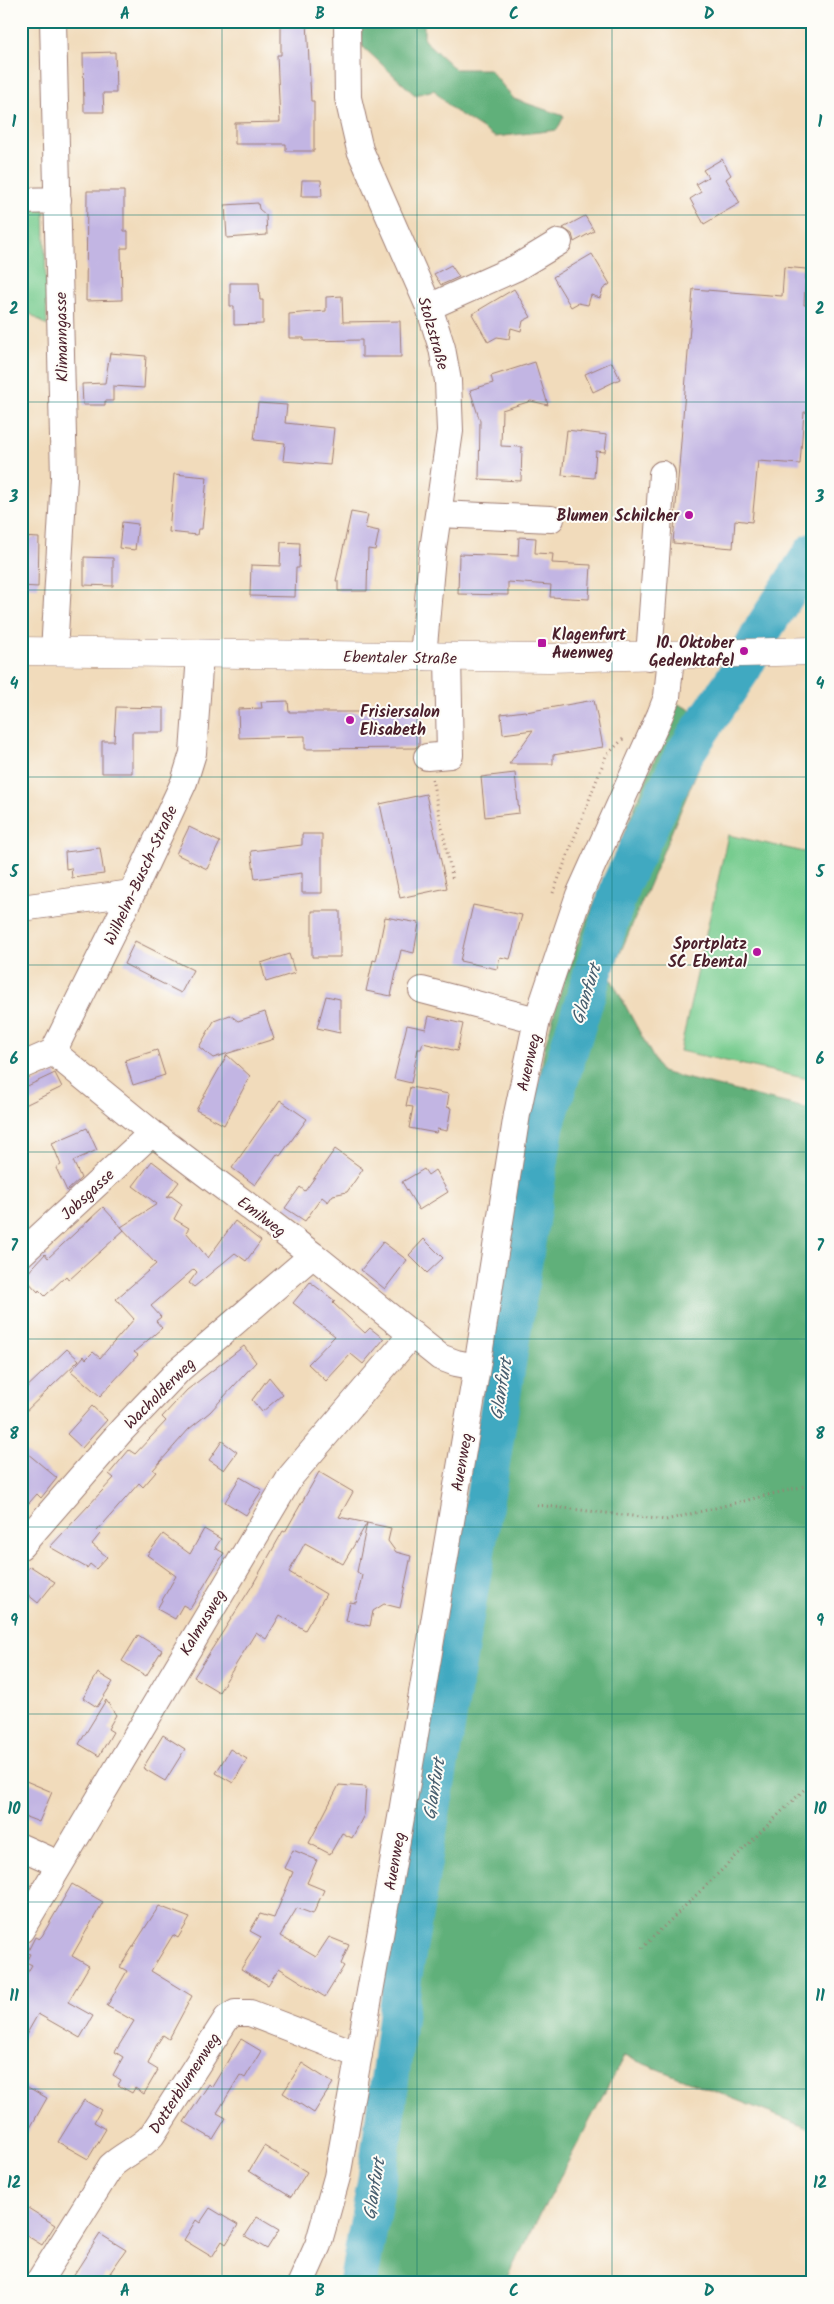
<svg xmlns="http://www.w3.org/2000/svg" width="834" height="2304" viewBox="0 0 834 2304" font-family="Kalam,sans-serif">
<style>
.built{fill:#e2d4f3}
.green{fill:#77cc8f;stroke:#60765d}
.forest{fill:#61b07a;stroke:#566852}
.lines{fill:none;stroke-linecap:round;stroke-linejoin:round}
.river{stroke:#41a9c1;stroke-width:39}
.building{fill:#c2b5e3}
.minor-casing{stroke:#9e7d73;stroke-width:28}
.major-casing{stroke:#9e7d73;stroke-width:29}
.path{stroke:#9e7d73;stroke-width:3;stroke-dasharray:1 4;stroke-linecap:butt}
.minor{stroke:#fff;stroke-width:26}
.major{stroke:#fff;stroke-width:28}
.grid{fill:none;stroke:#0f766e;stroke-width:1;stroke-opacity:0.55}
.poi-dot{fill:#b5179e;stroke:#fdfcf7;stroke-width:2}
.labels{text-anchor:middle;stroke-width:4;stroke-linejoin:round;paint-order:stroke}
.street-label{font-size:16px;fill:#4a1f2b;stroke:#fdfcf7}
.poi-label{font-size:16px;font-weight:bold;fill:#4a1f2b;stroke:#fdfcf7;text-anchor:end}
.water-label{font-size:18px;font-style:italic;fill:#465d6e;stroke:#fdfcf7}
.neatline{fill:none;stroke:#0f766e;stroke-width:2}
.grid-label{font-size:16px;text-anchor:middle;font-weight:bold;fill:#0f766e}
</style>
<rect width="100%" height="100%" fill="#fdfcf7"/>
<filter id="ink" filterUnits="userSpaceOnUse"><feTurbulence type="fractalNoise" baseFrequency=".02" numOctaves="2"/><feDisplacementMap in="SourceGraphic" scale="10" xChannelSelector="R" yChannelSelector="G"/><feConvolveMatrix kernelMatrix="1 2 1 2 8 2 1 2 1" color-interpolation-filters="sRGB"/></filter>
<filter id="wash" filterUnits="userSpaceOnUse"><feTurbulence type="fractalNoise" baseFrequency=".0096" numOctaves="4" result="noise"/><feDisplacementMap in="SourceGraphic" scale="20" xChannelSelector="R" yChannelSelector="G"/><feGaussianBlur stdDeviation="1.12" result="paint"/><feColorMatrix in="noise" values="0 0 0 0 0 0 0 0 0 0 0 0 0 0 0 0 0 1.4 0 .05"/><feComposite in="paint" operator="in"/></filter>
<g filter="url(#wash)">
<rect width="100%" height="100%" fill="#f1dbbb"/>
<path class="built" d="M813,603V632H808L809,609Z"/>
<path class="green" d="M44,205L47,326L21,307V206Z
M728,835L813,854V1080L680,1051Z"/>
<path class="forest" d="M361,21H424V40L455,69H489L514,99L564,116L557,130L495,137L452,109L434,90L415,95L361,45Z
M678,704L718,722L610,977L661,1072L813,1110V2125L808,2128L624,2056L504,2283H342L545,1045L569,964Z"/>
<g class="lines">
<path class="river" d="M358,2283L377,2179L403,1975L487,1485L545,1125L621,884L683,756L743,667L765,626L813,552"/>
</g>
<g id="blocks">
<path class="building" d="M281,21H307L311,101H314V151H286V144H235V123L280,122L277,55H281Z
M115,52L116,93H103L104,112H84L83,53Z
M722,159L731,175L726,179L740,203L704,224L690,199L701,192L696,184L708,177L703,170Z
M302,180H321L322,196H301Z
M87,191H124V231H128V248H121L122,300L86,301Z
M258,203L259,209L266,215L267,235L227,238L225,205Z
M585,216L594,231L574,242L572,234L563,228Z
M592,254L610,284L603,289L600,298L591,295L588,305L578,303L571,307L553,277Z
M451,265L459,277L441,285L434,274Z
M784,267L806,269L804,305H813V413L804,412L800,464L758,461L752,522L735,520L733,548L673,543L693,289L782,296Z
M230,283H259L260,300H263V324L234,325V306H230Z
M514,289L531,317L523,321L521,331L511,328L509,339L497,337L488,342L472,314Z
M342,296L343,322L400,321L401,357H362V340L304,341V338H289V314L326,311V297Z
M110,353L146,356L144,388L113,386V401H105V405H83L82,384L105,383Z
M535,362L548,405L531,401L502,410L501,446L522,447L521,481L479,479L480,421L470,390L493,383L491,376Z
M612,362L620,379L593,392L585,374Z
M258,403L287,405L285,423L334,428L330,465L283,461L285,443L254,440Z
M567,430L607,435L605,452L596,451L594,478L562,475Z
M174,474L207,477L202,529H198L197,535L169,532Z
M351,512L368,515L365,528L379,531L375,550L368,549L367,591H338V581H336Z
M122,522L138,524L135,550L119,548Z
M21,537L39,538L38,587L21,586Z
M519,537L536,538L535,553L553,554L552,563L591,565L589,599L550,597L551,585L508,582V595L458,594L459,554L518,556Z
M281,542L300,543L299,568H296L295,597L250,596L251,565L280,566Z
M84,557L113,558V586L84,585Z
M594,700L603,747L553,755V764H509L533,730L503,734L501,714L525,711L526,712Z
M288,701L289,712H419V745L415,748L305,749V736L239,738L238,709L262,708L261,702Z
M116,707L164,708V732H132V773H102V741H114Z
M515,773L519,813L485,817L481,777Z
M426,794L447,888L400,898L380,804Z
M189,827L220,842L207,869L176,854Z
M302,834H322V893H302V873L255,879L251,851L302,845Z
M100,848L104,874L72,878L71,868L66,869L65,852Z
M473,905L522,915L510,959L500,957L497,969L460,961Z
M312,911H340V957H312Z
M385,917L419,923L414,953L401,950L391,996L366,991L373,960L376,961Z
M135,941L193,970L181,993L124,964Z
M289,954L295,973L266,982L261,963Z
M326,996L340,999V1033L317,1028Z
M265,1012L274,1039L213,1058L199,1047L214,1021L230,1015L238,1021Z
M429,1016L463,1024L457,1051L423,1043L421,1049H418L411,1083L394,1079L407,1025L426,1029Z
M157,1050L165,1075L133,1085L125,1060Z
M227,1055L250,1076L224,1125L196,1110Z
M55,1073L62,1087L21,1107V1089Z
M410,1087L449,1094L447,1107L451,1108L447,1131L437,1129L436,1133L409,1128L413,1107L406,1106Z
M280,1100L307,1119L280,1156L277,1154L255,1185L232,1168Z
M87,1128L97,1150L73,1161L81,1178L67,1191L56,1168L61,1165L52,1143Z
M335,1149L363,1169L347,1192L333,1195L328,1202L322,1197L305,1221L285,1208L300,1187L305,1191Z
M152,1161L179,1182L167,1198L171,1196L182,1204L174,1219L189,1228L186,1232L208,1258L235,1221L261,1241L246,1261L235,1253L194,1287L189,1283L197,1272L194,1269L151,1306L161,1317L156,1321L162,1328L134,1352L138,1355L100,1396L71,1371L84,1356L86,1359L93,1352L100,1358L134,1319L116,1299L156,1264L121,1227L157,1204L133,1186Z
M424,1169L428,1175L435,1170L448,1192L419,1210L402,1182Z
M103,1207L124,1230L69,1280L66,1276L45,1296L39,1290L38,1292L24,1277L45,1254L48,1258Z
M424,1239L443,1258L427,1273L409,1255Z
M383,1242L407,1260L385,1289L361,1270Z
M310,1282L335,1301L333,1303L365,1333L370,1328L384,1339L363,1364L351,1354L326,1381L308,1364L335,1336L293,1303Z
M244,1346L256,1362L210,1412L189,1429L153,1470L156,1472L143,1487L139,1483L97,1531L100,1534L92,1544L107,1557L96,1569L90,1564L87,1568L50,1547L114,1478L109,1474L129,1450L135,1454L166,1421L162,1417L187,1390Z
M67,1349L79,1360L21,1416V1393Z
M269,1377L283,1394L262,1412L252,1400Z
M92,1406L107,1420L82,1448L67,1434Z
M222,1441L237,1452L224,1470L209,1460Z
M21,1448L57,1478L41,1498L37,1494L21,1512Z
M319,1472L353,1492L339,1517L367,1523L343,1564L305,1543L289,1572L326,1594L305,1630L280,1615L266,1639L256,1632L219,1692L194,1677L252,1586L283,1531L285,1532Z
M240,1477L262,1490L246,1515L225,1502Z
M367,1523L391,1528L388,1541L396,1552L411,1556L400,1608L384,1604L373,1611L370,1626L346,1621L350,1602L356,1603L362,1575L357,1572Z
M204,1529L221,1539L215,1548L224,1553L190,1609L183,1605L175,1619L157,1609L176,1576L147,1555L163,1534L190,1554Z
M30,1566L55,1582L38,1603L21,1589V1576Z
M138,1635L162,1650L146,1676L122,1661Z
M98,1673L113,1682L97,1707L83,1698Z
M106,1700L116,1715L108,1729L113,1732L99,1756L79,1744Z
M163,1735L185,1749L165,1781L143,1768Z
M230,1749L247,1759L233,1783L216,1773Z
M26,1781L52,1792L39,1822L21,1815V1792Z
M339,1785L366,1787L364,1815L352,1838L342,1833L330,1854L309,1843Z
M293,1850L317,1860L307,1883L324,1890L313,1914L297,1908L280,1936L316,1957L329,1937L349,1945L341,1964L344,1966L325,1997L279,1968L268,1985L241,1969L261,1937L250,1931L260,1914L274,1918L293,1872L284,1868Z
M72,1884L103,1902L72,1956L89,1966L68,2002L93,2016L80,2038L38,2014L21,2044V1983L32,1965L26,1962L30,1954L27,1953L35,1937L39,1939L42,1936Z
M159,1906L190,1918L178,1938L173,1935L151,1971L192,1996L169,2039L163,2035L156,2046L148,2064L158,2070L144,2094L135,2088L132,2093L118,2085L121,2080L113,2075L123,2057L115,2052L134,2021L107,2006L127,1971L120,1967Z
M241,2039L261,2051L245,2078L240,2075L217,2113L226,2118L213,2139L184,2122L209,2084L212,2087Z
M302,2063L333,2083L314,2113L283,2093Z
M21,2083L47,2098L21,2144Z
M84,2100L101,2110L94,2122L106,2129L88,2159L58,2142Z
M264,2146L307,2172L291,2197L249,2171Z
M28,2208L55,2225L42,2245L21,2232V2218Z
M210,2208L238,2225L226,2244L222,2241L212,2257L184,2240L196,2220L200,2223Z
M257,2217L279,2230L267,2249L245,2236Z
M100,2234L126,2250L108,2276L106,2274L101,2283H84L73,2276Z"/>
</g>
</g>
<g filter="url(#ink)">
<use href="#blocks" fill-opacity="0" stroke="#9e7d73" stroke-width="1"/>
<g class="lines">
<g class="minor-casing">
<path id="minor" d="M53,21L64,478L54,652
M347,21L348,98L360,150L429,307L442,348L448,381L450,431L432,556L423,657
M21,201L58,200
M429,307L516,268L559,242
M439,514L551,519
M649,657L662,474
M427,757L450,755L448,657
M21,908L132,893
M422,990L537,1020
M53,1052L152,1133L313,1255L440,1357L456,1363L477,1367
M21,1066L53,1052L132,893L184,782L193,753L200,655
M21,1254L152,1133
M21,1546L122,1430L179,1370L313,1255
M21,1847L59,1864
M21,1930L291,1476L412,1334
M38,2283L111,2166C124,2154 141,2148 152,2135L227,2018L235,2013H250L359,2055
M301,2283L318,2245L337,2177L402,1812L477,1367L517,1114L537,1020L579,895L660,715L667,697L671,656"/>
</g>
<g class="major-casing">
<path id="major" d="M21,651L549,658L813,651"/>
</g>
<path class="path" d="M432,779L453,881
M553,893L606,756L623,739
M537,1505L666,1520L813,1484
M642,1948L813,1781"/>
<use href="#minor" class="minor"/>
<use href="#major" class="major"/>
</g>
</g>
<path class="grid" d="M222,21V2283M417,21V2283M612,21V2283M21,215H813M21,402H813M21,590H813M21,777H813M21,965H813M21,1152H813M21,1339H813M21,1527H813M21,1714H813M21,1902H813M21,2089H813"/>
<g class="poi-dot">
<circle cx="689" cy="515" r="5"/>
<rect x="537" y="638" width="10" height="10" rx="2.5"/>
<circle cx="744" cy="651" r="5"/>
<circle cx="350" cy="720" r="5"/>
<circle cx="757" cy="952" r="5"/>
</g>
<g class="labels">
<g class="street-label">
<text transform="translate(434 333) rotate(74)" y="6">Stolzstraße</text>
<text transform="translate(61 337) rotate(-91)" y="6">Klimanngasse</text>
<text transform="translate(400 657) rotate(1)" y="6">Ebentaler Straße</text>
<text transform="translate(140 875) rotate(-65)" y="6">Wilhelm-Busch-Straße</text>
<text transform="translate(528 1062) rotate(-77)" y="6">Auenweg</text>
<text transform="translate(87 1194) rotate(-43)" y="6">Jobsgasse</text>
<text transform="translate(262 1216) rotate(37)" y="6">Emilweg</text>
<text transform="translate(159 1393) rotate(-45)" y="6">Wacholderweg</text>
<text transform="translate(461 1462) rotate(-80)" y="6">Auenweg</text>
<text transform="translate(202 1622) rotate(-59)" y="6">Kalmusweg</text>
<text transform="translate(394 1861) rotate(-80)" y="6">Auenweg</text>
<text transform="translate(184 2083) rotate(-57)" y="6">Dotterblumenweg</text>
</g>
<g class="poi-label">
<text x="679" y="521">Blumen Schilcher</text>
<text x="552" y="640" text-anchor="start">Klagenfurt<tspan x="552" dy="18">Auenweg</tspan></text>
<text x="734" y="648">10. Oktober<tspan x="734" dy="18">Gedenktafel</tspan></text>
<text x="360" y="717" text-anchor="start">Frisiersalon<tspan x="360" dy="18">Elisabeth</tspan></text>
<text x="747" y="949">Sportplatz<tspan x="747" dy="18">SC Ebental</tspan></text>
</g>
<g class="water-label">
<text transform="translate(586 994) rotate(-72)" y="6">Glanfurt</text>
<text transform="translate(501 1389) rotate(-81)" y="6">Glanfurt</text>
<text transform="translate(434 1789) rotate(-81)" y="6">Glanfurt</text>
<text transform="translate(374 2189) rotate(-81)" y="6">Glanfurt</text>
</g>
</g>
<rect width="834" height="2304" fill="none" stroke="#fdfcf7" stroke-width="55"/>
<rect x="28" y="28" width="778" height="2248" class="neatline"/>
<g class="grid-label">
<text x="125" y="19">A</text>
<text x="320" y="19">B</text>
<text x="514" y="19">C</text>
<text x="709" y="19">D</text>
<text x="14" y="127">1</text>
<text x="820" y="127">1</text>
<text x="14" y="314">2</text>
<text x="820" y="314">2</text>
<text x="14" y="502">3</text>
<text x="820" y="502">3</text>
<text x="14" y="689">4</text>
<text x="820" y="689">4</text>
<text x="14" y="877">5</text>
<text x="820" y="877">5</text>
<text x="14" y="1064">6</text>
<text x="820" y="1064">6</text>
<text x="14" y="1251">7</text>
<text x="820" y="1251">7</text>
<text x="14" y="1439">8</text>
<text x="820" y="1439">8</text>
<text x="14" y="1626">9</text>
<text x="820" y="1626">9</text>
<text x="14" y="1814">10</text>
<text x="820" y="1814">10</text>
<text x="14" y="2001">11</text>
<text x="820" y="2001">11</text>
<text x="14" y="2188">12</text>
<text x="820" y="2188">12</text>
<text x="125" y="2296">A</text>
<text x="320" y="2296">B</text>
<text x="514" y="2296">C</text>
<text x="709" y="2296">D</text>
</g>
</svg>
